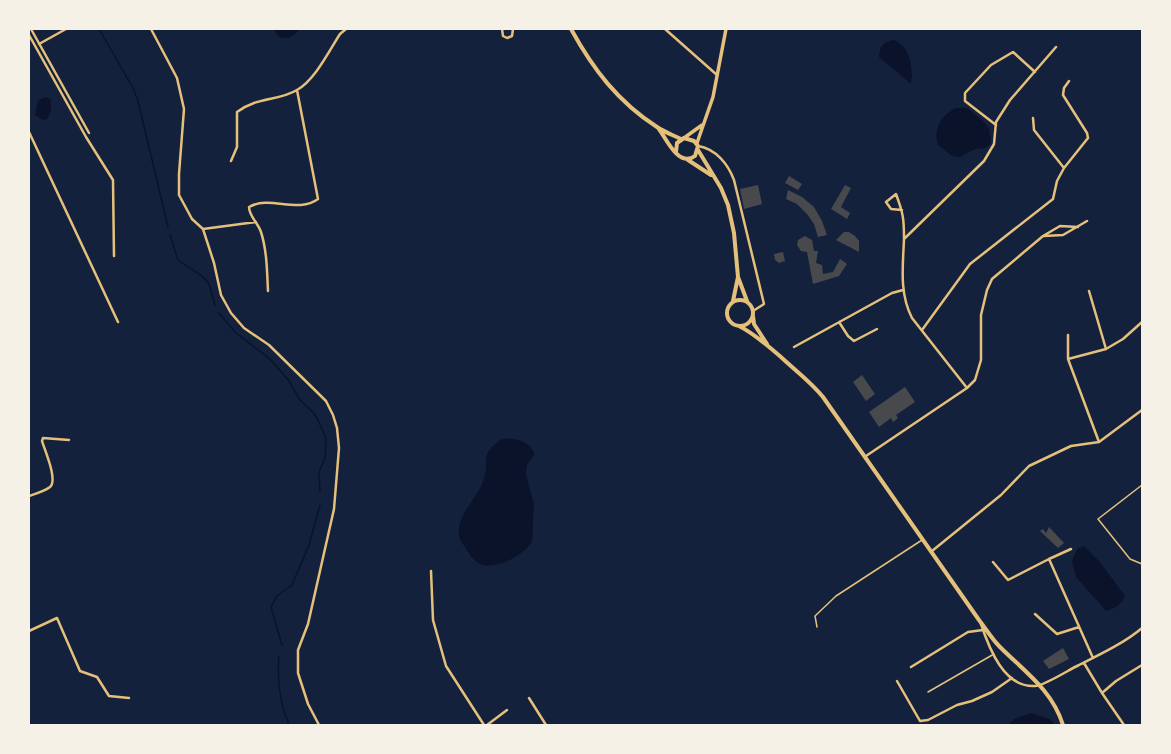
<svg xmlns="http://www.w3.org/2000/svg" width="1171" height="754" viewBox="0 0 1171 754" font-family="'Nunito Sans',sans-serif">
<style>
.water{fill:#0b132b}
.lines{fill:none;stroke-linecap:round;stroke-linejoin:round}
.stream{stroke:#0b132b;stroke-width:1.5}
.building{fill:#48494c}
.service{stroke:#e5c07b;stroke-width:1.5}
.minor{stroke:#e5c07b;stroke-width:2.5}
.tertiary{stroke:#e5c07b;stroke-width:3.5}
.primary{stroke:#e5c07b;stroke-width:4}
</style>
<rect width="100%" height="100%" fill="#14213d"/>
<path class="water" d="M274,29H300C293,38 279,44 274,29Z
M894,40C910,46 914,68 911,84L879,57C879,47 884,41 894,40Z
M46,97L51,100V111L47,119L43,120L35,115L38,100Z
M955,108H967L983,121L989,128L991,143L986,148L975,149L960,157L952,156L938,145C933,129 941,116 955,108Z
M501,439C516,437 529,441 535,454L527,465L526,474L534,504L532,541C527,554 494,571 480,564C474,561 470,555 466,549C464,545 459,540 459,536C456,515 477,499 483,481C491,458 477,459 501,439Z
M1084,546L1100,562L1125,596C1121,605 1116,608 1106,611L1076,577L1072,561L1077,549Z
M1031,713L1050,719L1055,725H1008L1014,719Z"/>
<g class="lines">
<path class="stream" d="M99,29L133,88L138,101L168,227
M170,235L178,260L202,276L209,284L215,305
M218,312L236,333L270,359L289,381L300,400L313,412L318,420L326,438L325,458L319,472L320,492
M282,645L271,607L277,596L292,585L309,545L320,505
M279,656C277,679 280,704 289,725"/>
</g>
<path class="building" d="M789,176L802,184L798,190L785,183Z
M758,185L762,204L744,209L740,189Z
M845,185L851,188L841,207L850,213L847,219L831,209Z
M788,190L802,197L814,207L822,221L827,235L818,237L814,224L807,214L797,204L786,199Z
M844,232H849L855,236L859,241V252L836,240Z
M805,236L812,240L814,251H818L816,263L822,265L823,274L833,272L840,259L847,264L839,276L813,284L807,252L801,251L797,245L798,240Z
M783,252L785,261L779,263L775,260L774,254Z
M862,375L875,394L866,401L853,382Z
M905,387L915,402L896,415L898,418L893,422L891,418L879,427L869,412Z
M1049,527L1064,543L1058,548L1040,531L1043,529L1046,533Z
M1063,648L1069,659L1049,669L1043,661Z"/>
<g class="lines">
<path class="service" d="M1142,485L1098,519L1130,559L1142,564
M817,627L815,616L836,596L922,540
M928,692L994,654"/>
<path class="minor" d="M31,29L89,133
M151,29L177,78L184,109L179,174V195L192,219L203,229L214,263L221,295L231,313L244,328L269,345L326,401L333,415L337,428L339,448L334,509L308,624L298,650V673L308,704L319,725
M502,29L503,36L507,38L512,36L513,29
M665,29L717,75
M29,35L86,137L113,180L114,256
M39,44L66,29
M1033,118L1034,130L1064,168
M996,125L965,101V93L991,65L1013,52L1035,72
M29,132L118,322
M698,146C716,149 728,164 734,180L764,304L753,311
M231,161L237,147V112C256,97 279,101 297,90C315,80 329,51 340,34L346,29
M902,210L891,209L886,202L896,194C903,213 904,218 904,238
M203,229L256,222
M1044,236L1063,235L1087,221
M268,291C267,271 267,251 261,232C258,223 249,216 249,207C270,195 298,214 318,199L297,90
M1089,291L1106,349
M839,322L848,336L854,341L877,329
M922,330L970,264L1053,199L1057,181L1064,168L1088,138L1087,133L1063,95L1064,88L1069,81
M1068,335V359L1099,442
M794,347L892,293L903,290
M1068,359L1106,349L1123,339L1142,322
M967,388L975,380L981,360V315L987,290L992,279L1043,236L1060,226L1078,227
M866,456L967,388L912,318C899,293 903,265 904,239L984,161L994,144L996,122L1010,100L1056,47
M29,496C35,494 45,491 50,487C58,480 45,451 42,441L43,438L69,440
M1071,549L1049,559L1093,658
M932,551L1001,495L1029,466L1071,446L1099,442L1142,410
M993,562L1008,580L1049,559
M431,571L433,620L446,666L484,725
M1035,614L1057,634L1079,627
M981,624C989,648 1004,688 1035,686C1044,686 1070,669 1079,665C1099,655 1126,642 1142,628
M29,631L57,618L80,671L97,677L109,696L129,698
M1084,663L1102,693L1124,725
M911,667L968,632L983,630
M897,681L920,721L928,720L957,705L972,701L992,692L1012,678
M1102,693L1116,681L1142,665
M529,698L546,725
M487,725L507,710"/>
<path class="tertiary" d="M684,138L702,125
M697,143L713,97L726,29"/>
<path class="primary" d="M571,29C593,69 618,102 657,127C664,132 673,135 681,139
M659,129C667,140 679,168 695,156L698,146L694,141L684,138L677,143L676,152
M698,150L721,188L728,205L734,233L738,277L747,301
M688,160L711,175
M727 313a13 13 0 1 1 26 0a13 13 0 1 1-26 0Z
M733,301L738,277
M753,316L754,324L767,344
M739,326C755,334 768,346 782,358C796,371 811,382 823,397L979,620C986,629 992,639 1000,647C1025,672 1052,690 1063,725"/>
</g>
<rect width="1171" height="754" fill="none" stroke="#f6f1e7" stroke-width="60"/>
</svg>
